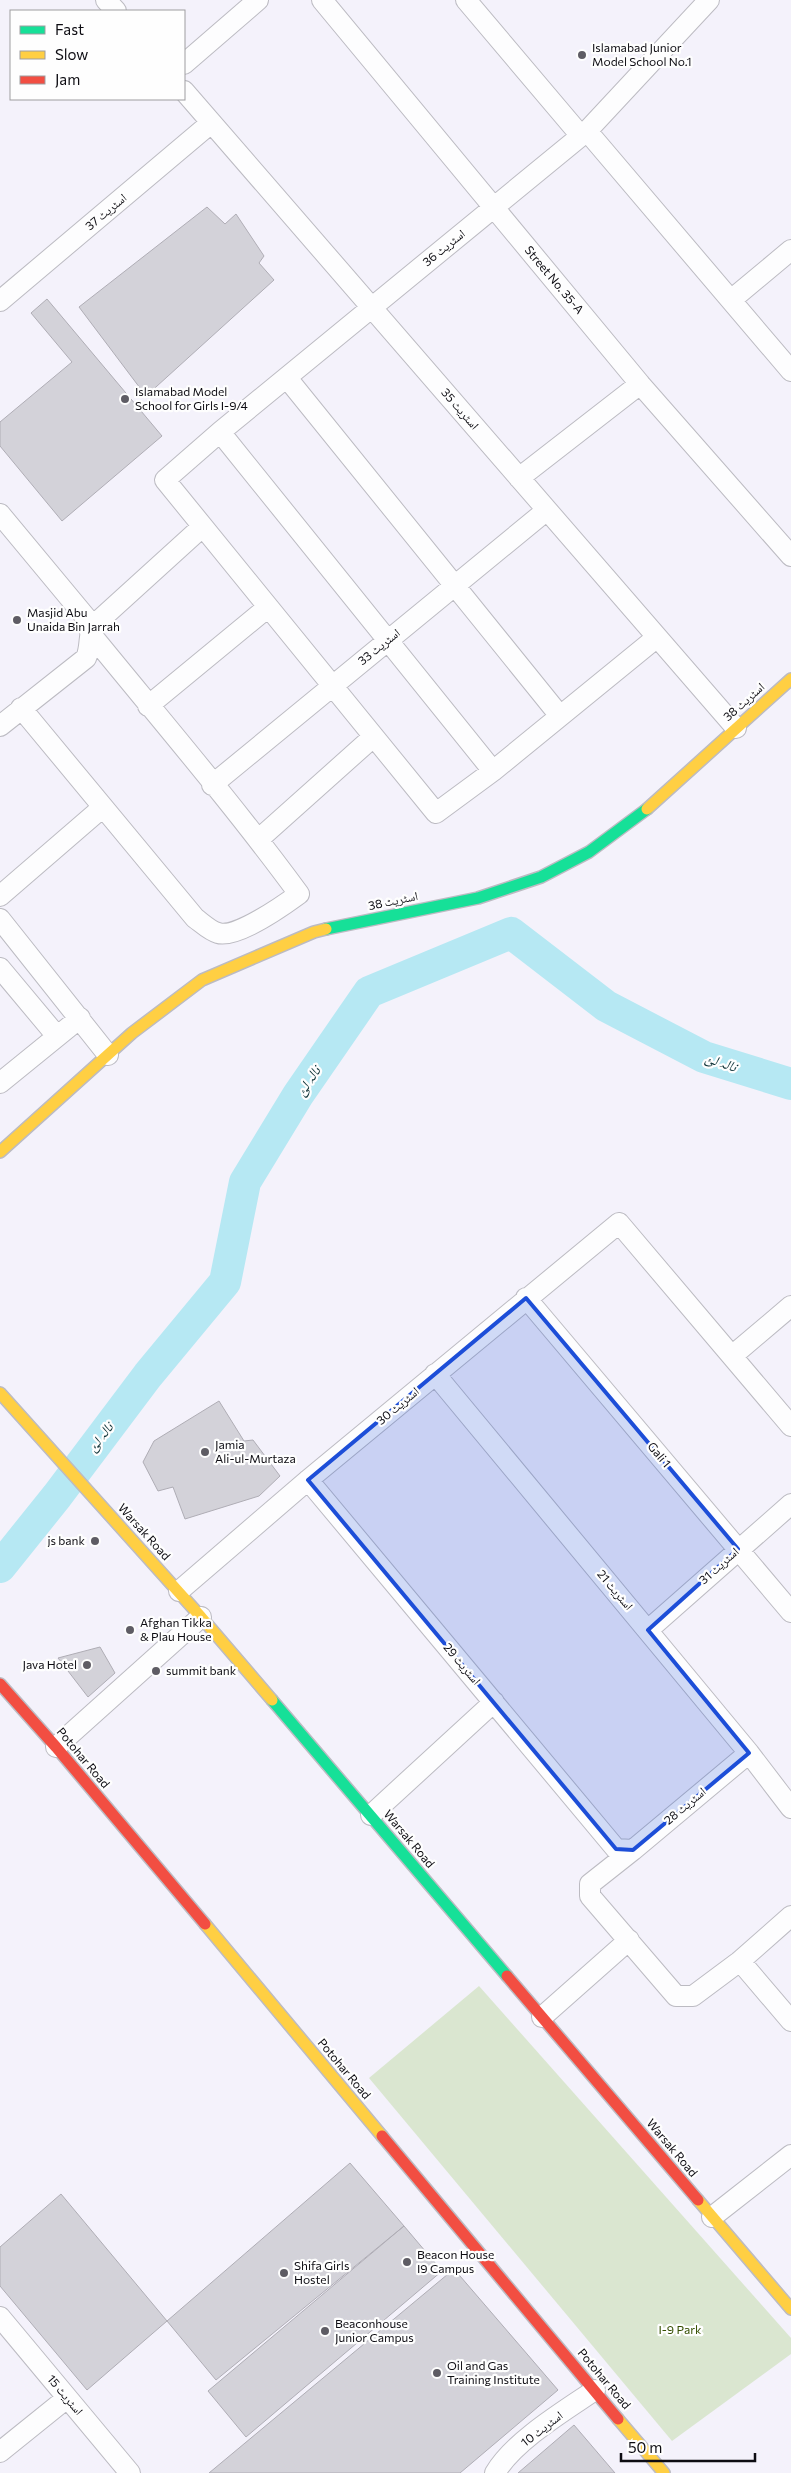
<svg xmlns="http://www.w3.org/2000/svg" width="791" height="2473" viewBox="0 0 791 2473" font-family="Commissioner,'Noto Naskh Arabic',sans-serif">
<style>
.green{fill:#dae6d0}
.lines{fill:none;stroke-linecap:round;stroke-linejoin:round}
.river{stroke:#b6e8f3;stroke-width:32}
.building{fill:#d3d2d9;stroke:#afadb5}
.street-casing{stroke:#bcbbc2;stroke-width:22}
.fast-casing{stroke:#bcbbc2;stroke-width:14}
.slow-casing{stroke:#bcbbc2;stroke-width:14}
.jam-casing{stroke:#bcbbc2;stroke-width:14}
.street{stroke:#fdfdfe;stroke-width:20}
.fast{stroke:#16e098;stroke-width:11}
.slow{stroke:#ffcf43;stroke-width:11}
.jam{stroke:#f24e42;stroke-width:11}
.marked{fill:#1d4ed8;fill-opacity:0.2;stroke:#1d4ed8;stroke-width:4;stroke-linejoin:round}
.poi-dot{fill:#5e5c64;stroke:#fefefe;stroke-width:2}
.labels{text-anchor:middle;stroke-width:4.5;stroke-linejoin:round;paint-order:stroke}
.poi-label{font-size:12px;fill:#0d0c12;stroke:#fefefe;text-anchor:start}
.street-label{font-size:12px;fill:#0d0c12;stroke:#fefefe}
.park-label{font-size:12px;fill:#354f00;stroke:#fefefe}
.water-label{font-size:14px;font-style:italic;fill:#0b3035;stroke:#fefefe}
</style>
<rect width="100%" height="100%" fill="#f4f2fb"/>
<path class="green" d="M479,1986L791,2338V2354L672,2441L369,2078Z"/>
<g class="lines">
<path class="river" d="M0,1567L57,1496L148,1375L225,1282L245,1182L298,1095L369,992L511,933L606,1006L704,1057L791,1084"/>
</g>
<path class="building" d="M207,207L225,224L236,214L264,256L259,263L274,280L146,396L79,307Z
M47,299L162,436L62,521L0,446V422L72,362L31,313Z
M219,1401L244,1441L253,1440L280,1476L259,1496L185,1519L173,1487L158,1491L143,1462L154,1441Z
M100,1647L115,1673L88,1697L58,1658Z
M350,2163L404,2226L216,2380L167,2321Z
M61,2194L167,2321L87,2390L0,2286V2247Z
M404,2226L442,2271L246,2437L208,2391Z
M454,2269L558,2390L460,2473H209Z
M574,2425L615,2473H518Z"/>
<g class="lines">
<g class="street-casing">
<path id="street" d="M106,0L116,11
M322,0L640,384L791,556
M466,0L581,136
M184,64L258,0
M184,91L736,728
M587,131L791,371
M731,300L791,250
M0,301L211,123
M287,378L560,716
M220,432L493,771
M519,478L640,384
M0,514L93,626
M656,638L493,771L436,813L165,480L220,432L587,131L709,0
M148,706L267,608
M21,708L195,918C202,923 210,931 218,933C236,939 284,905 299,894C233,804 160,719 90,633
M0,726L86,658C91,647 88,636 93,626L202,527
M212,785L547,510
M259,839L372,738
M0,896L103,807
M0,919L108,1055
M0,968L56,1035
M0,1083L80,1018
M526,1298L791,1612
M732,1356L791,1306
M435,1374L749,1753L791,1808
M308,1480L616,1849L633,1850L749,1753
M179,1591L308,1480L619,1223L791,1426
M648,1630L791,1504
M56,1747L201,1617
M371,1815L494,1702
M633,1850L590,1884V1896L676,1996H693L740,1961L791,1916
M740,1961L791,2021
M542,2017L629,1940
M712,2217L791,2155
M0,2317L130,2473
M0,2452L67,2398
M495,2473C514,2441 564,2411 595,2390"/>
</g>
<g class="fast-casing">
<path id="fast" d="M326,929L478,898L541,877L589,852L647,809
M272,1700L507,1976"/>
</g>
<g class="slow-casing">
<path id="slow" d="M647,809L791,679
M0,1152L132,1033L202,980L314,932L326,929
M0,1393L201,1617L272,1700
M205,1924L382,2136
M698,2200L791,2309
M618,2419L664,2473"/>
</g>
<g class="jam-casing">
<path id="jam" d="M0,1684L56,1747L205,1924
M507,1976L698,2200
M382,2136L618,2419"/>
</g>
<use href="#street" class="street"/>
<use href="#fast" class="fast"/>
<use href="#slow" class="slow"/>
<use href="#jam" class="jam"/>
</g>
<path class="marked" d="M526,1298L738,1549L648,1630L749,1753L633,1850L616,1849L308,1480Z"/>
<g class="poi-dot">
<circle cx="582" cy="55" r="5"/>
<circle cx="125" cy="399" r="5"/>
<circle cx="17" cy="620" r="5"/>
<circle cx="205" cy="1452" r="5"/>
<circle cx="95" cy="1541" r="5"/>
<circle cx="130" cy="1630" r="5"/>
<circle cx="87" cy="1665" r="5"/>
<circle cx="156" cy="1671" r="5"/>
<circle cx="407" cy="2262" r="5"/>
<circle cx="284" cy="2273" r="5"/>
<circle cx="325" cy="2331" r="5"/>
<circle cx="437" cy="2373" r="5"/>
</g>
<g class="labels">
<g class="poi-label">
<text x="592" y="52">Islamabad Junior<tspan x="592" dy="14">Model School No.1</tspan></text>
<text x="135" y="396">Islamabad Model<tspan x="135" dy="14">School for Girls I-9/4</tspan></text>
<text x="27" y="617">Masjid Abu<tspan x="27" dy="14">Unaida Bin Jarrah</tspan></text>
<text x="215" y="1449">Jamia<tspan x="215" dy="14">Ali-ul-Murtaza</tspan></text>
<text x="85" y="1545" text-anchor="end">js bank</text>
<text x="140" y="1627">Afghan Tikka<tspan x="140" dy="14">&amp; Plau House</tspan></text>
<text x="77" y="1669" text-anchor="end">Java Hotel</text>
<text x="166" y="1675">summit bank</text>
<text x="417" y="2259">Beacon House<tspan x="417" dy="14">I9 Campus</tspan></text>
<text x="294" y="2270">Shifa Girls<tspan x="294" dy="14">Hostel</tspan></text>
<text x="335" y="2328">Beaconhouse<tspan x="335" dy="14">Junior Campus</tspan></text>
<text x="447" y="2370">Oil and Gas<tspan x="447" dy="14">Training Institute</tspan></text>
</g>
<g class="street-label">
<text transform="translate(106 212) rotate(-40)" y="4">اسٹریٹ 37</text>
<text transform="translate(444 248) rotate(-39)" y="4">اسٹریٹ 36</text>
<text transform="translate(554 280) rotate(50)" y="4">Street No. 35-A</text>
<text transform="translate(460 409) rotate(49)" y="4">اسٹریٹ 35</text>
<text transform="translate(379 647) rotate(-39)" y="4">اسٹریٹ 33</text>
<text transform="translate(744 702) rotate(-42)" y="4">اسٹریٹ 38</text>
<text transform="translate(393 901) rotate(-12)" y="4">اسٹریٹ 38</text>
<text transform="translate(398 1406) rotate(-40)" y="4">اسٹریٹ 30</text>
<text transform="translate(659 1455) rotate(50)" y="4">Gali 1</text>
<text transform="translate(144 1532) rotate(48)" y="4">Warsak Road</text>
<text transform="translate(719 1566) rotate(-42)" y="4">اسٹریٹ 31</text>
<text transform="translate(615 1590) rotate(50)" y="4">اسٹریٹ 21</text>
<text transform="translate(462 1664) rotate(50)" y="4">اسٹریٹ 29</text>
<text transform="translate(83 1758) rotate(50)" y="4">Potohar Road</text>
<text transform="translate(685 1806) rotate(-40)" y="4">اسٹریٹ 28</text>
<text transform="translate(409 1839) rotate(50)" y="4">Warsak Road</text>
<text transform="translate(344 2069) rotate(50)" y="4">Potohar Road</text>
<text transform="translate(672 2148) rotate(50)" y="4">Warsak Road</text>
<text transform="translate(604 2379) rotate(50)" y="4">Potohar Road</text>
<text transform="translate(65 2395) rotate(50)" y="4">اسٹریٹ 15</text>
<text transform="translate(542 2429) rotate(-38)" y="4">اسٹریٹ 10</text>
</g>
<g class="park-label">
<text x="680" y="2334">I-9 Park</text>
</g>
<g class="water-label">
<text transform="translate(721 1062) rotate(19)" y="5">نالہ لئ</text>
<text transform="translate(308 1081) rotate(-56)" y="5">نالہ لئ</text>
<text transform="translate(100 1437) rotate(-52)" y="5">نالہ لئ</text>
</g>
</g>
<rect x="10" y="10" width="175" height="90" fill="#fefefe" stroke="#9e9da0"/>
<rect x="20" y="26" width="25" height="8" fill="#16e098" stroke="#9e9da0"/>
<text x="55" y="35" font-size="15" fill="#0d0c12">Fast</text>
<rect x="20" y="51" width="25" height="8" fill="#ffcf43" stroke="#9e9da0"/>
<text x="55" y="60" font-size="15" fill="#0d0c12">Slow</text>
<rect x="20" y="76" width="25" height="8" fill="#f24e42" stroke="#9e9da0"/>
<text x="55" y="85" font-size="15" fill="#0d0c12">Jam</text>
<path d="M621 2453v8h134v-8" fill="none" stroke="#0d0c12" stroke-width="2.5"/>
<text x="628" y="2453" font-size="15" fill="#0d0c12" stroke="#fefefe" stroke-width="4" paint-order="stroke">50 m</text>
</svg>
